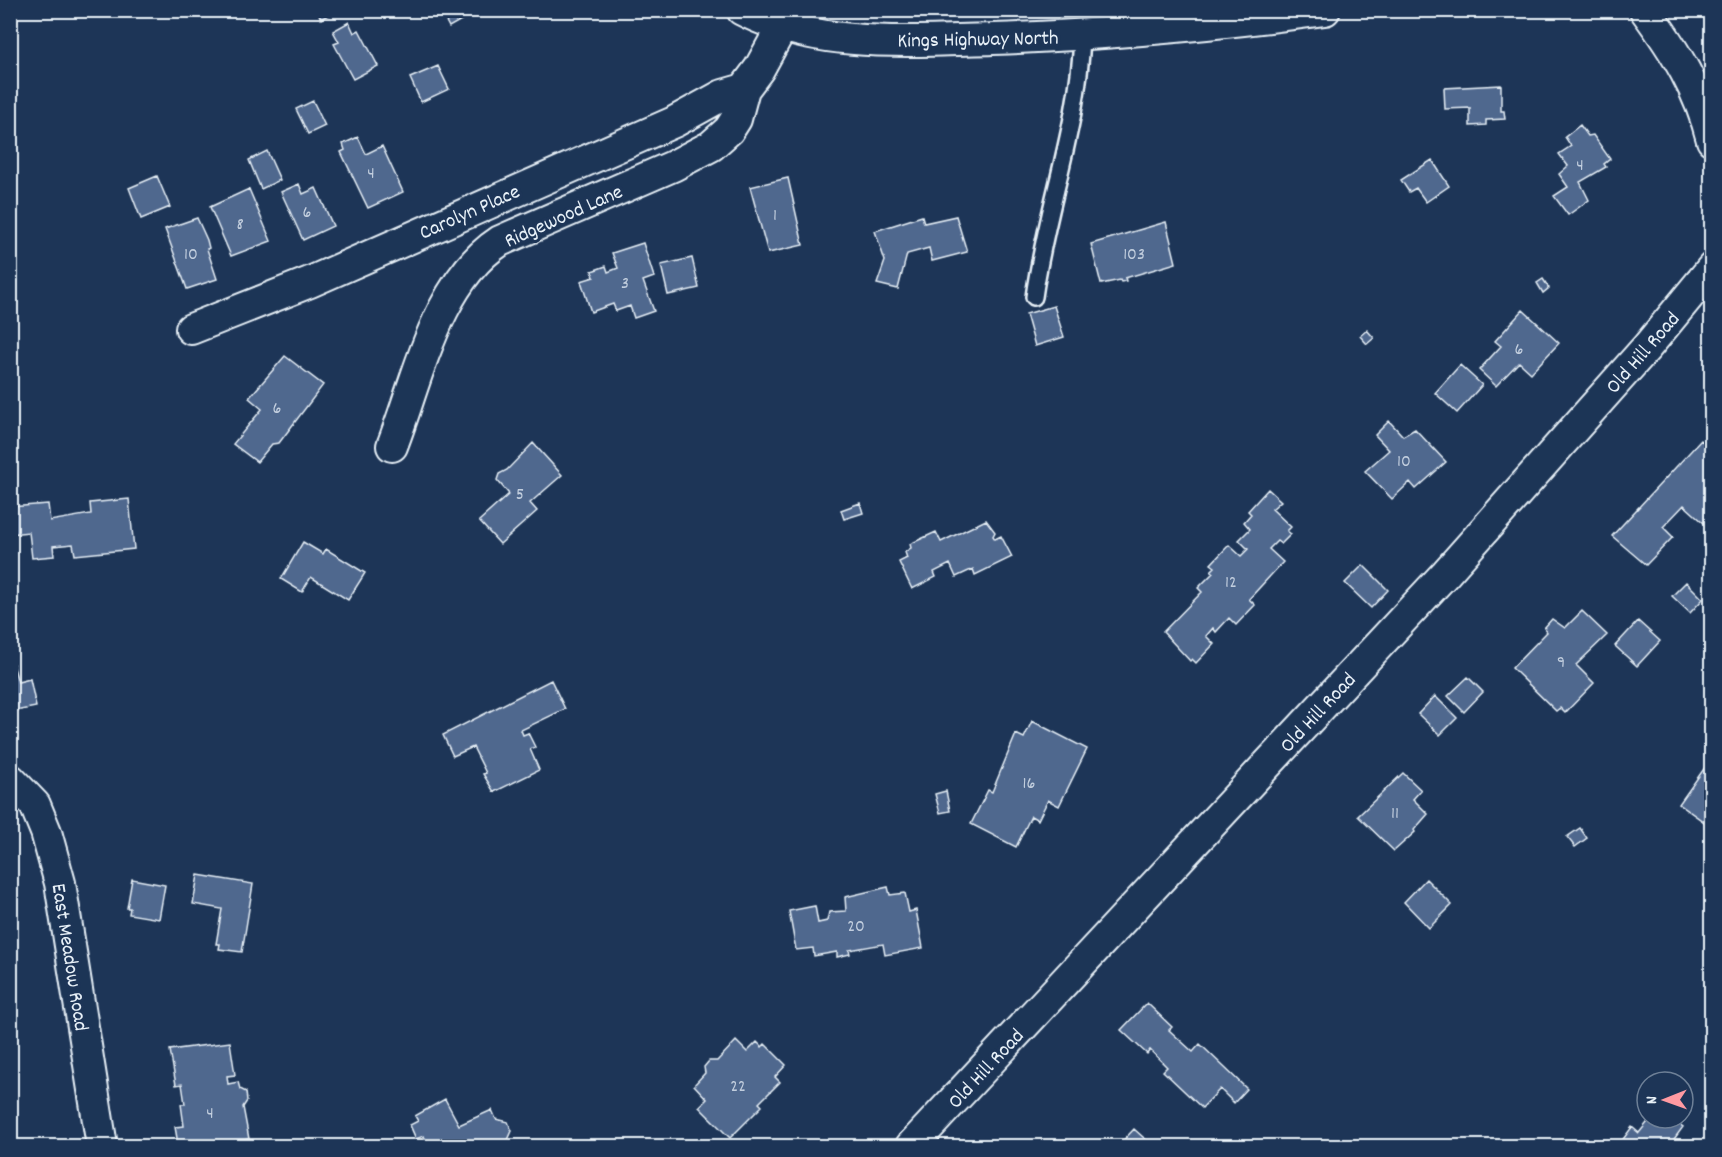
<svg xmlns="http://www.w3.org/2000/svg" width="1722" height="1157" viewBox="0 0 1722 1157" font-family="Dekko,sans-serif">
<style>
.building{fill:#50678e;stroke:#e8f1f8;stroke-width:1.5}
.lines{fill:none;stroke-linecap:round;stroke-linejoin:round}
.service-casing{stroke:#e8f1f8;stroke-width:20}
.minor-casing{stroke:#e8f1f8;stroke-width:34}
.service{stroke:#1d3557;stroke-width:15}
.minor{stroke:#1d3557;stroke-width:30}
.labels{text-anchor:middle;stroke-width:6;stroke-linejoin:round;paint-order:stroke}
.number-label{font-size:18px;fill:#c2cede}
.street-label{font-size:21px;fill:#e8f1f8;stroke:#1d3557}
</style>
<rect width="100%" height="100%" fill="#1d3557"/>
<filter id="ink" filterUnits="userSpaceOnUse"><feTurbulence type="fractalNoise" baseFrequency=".0167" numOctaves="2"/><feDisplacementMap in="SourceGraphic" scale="12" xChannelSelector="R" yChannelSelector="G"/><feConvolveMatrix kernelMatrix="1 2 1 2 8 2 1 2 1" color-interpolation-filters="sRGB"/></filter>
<g filter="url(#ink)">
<path class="building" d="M317,10H337L321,19Z
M440,10H479L449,27Z
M349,22L354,33L359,30L378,66L353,79L334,44L339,42L333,31Z
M438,66L449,89L421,102L410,78Z
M1501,85V111H1504L1505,119L1486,120V125L1470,126V108L1445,109L1444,88Z
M313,101L325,126L308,134L296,109Z
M1580,125L1588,136L1593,135L1610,159L1604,164L1606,167L1580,182L1589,200L1568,215L1554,196L1568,187L1559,174L1568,166L1559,154L1571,146L1565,137Z
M358,137L366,154L382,146L403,192L368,208L341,152L345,150L343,144Z
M267,151L280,180L261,189L249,160Z
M1432,160L1449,186L1426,202L1416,188L1409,192L1401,180Z
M157,176L170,207L141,219L129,188Z
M788,178L803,245L768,253L750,187Z
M299,184L303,194L316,188L333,226L303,240L281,192Z
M249,189L271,241L231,256L210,207Z
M922,216L924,223L956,216L967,252L932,261L929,248L907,254L898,289L877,284L885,261L875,231Z
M197,218L207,240L209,248L207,249L217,279L187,289L165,229Z
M1166,222L1176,263L1125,278L1126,281L1121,282L1120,280L1101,284L1091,244Z
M643,243L654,277L643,281L654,311L634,318L630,306L616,311L613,304L591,312L581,281L594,277L592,271L606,266L608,272L618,268L612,253Z
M692,258L699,288L668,295L661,265Z
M1543,279L1549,288L1543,293L1537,283Z
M1054,306L1064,337L1035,346L1026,314Z
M1523,310L1559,343L1531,373L1519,362L1496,386L1479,370L1501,346L1495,341Z
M1367,330L1374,338L1367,344L1360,336Z
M285,356L323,385L279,443L272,444L257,462L233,444L262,409L249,398Z
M1460,365L1482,385L1457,413L1435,393Z
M1389,421L1403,436L1415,429L1446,462L1416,489L1410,482L1392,499L1365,471L1389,450L1375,435Z
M1701,440L1712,450V477L1705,484L1712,490V515L1704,523L1684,505L1663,527L1673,537L1646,565L1612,536Z
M533,443L562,475L530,503L537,511L500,544L479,521L509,494L497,480L499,474L507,470Z
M1268,489L1281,501L1272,509L1291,527L1287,531L1291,534L1281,544L1277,541L1269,549L1283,562L1249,599L1255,605L1236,625L1229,618L1216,632L1213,628L1206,636L1214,644L1196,663L1192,659L1190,661L1163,632L1202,592L1198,588L1213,573L1211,571L1215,567L1211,564L1229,545L1241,556L1248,549L1239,540L1250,529L1244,522L1251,514L1248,511Z
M129,499L134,549L75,555L73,544L53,546L54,556L32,558L29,532L10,534V507L48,504L50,521L91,514L90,503Z
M860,503L863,513L844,519L841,510Z
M986,520L995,532L993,536L995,539L1001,536L1012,557L975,575L973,569L956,577L950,564L934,572L936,577L912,589L899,562L907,558L905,552L911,548L910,544L936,532L941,542Z
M303,542L323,554L326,549L365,573L348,600L311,577L302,592L281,579Z
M1363,565L1388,590L1371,608L1345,583Z
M1686,582L1703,599L1690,613L1672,596Z
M1582,611L1607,635L1576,665L1594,683L1565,713L1560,708L1556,711L1512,668L1547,632L1544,628L1552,619L1565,628Z
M1638,621L1660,641L1637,666L1615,646Z
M10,664H13L18,682L30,679L36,707L10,712Z
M1468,677L1483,692L1464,712L1448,696Z
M551,680L565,709L521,730L523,735L528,733L535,747L530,749L539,770L494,792L483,774L486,773L473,747L453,756L443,735Z
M1435,696L1457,718L1440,735L1418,714Z
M1032,721L1087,749L1059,806L1048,800L1038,820L1031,816L1016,847L971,824L988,790L992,792L1016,734L1024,738Z
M1706,766L1712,770L1710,826L1679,804Z
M1403,773L1421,790L1413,799L1428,814L1414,830L1415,832L1394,851L1358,816Z
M946,791L950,811L940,813L935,794Z
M1580,828L1587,838L1575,847L1567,837Z
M198,875L253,884L242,952L219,949L220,944H216L222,909L193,904Z
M132,879L165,885L159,919L129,914L130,908H127Z
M1426,879L1452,905L1429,928L1404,902Z
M888,887L890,895L905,893L909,912L916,910L923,948L885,955L883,944L849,950L850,954L837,957V952L814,956L813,948L796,950L789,911L815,906L818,923L827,921L829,912L846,911L845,897Z
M1147,1003L1172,1027L1169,1030L1193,1052L1200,1044L1247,1089L1234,1103L1220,1089L1202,1108L1163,1071L1167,1067L1150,1050L1147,1054L1121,1030Z
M736,1041L747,1052L757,1042L762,1047L765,1044L786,1065L775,1077L780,1082L759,1103L762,1106L730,1138L699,1107L707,1099L694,1085L705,1073L704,1067L709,1061H717Z
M230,1042L235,1075L227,1076L228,1084L238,1082L240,1089L246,1092L247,1101L243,1107L249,1139L237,1141L238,1146H184L183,1143L178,1144L175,1127L184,1126L181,1104H185L182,1084L176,1085L170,1050Z
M445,1099L459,1125L492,1110L496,1119L508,1122L512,1131L508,1140L498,1146H428L424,1136L416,1139L410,1125L418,1121L415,1116Z
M1651,1118H1671L1683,1127L1669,1146H1618L1632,1127L1639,1133Z
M1134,1129L1153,1146H1118Z"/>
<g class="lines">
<g class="service-casing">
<path id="service" d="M1034,297C1046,209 1079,125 1082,36"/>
</g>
<g class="minor-casing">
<path id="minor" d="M742,10C817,49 912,41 993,39C1105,35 1214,25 1325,10
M1645,10C1676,52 1699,89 1712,140
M191,329L310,282L674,122L723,95L744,89
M392,446C418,379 437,282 500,241L673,166L711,146L729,130L736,119L744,89L759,69L782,27
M10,779L35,805L46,832L60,883L102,1146
M911,1146L1446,573L1647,347L1712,268"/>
</g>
<use href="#service" class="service"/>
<use href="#minor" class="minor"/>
</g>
</g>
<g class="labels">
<g class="number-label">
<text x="1580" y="170">4</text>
<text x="371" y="178">4</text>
<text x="307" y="217">6</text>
<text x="775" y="220">1</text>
<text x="240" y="229">8</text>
<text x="191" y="259">10</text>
<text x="1134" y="259">103</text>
<text x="625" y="288">3</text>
<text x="1519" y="354">6</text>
<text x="277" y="413">6</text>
<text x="1404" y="466">10</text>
<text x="520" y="499">5</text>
<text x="1231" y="587">12</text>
<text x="1561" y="667">9</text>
<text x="1029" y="788">16</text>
<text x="1395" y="818">11</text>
<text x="856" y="931">20</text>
<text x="738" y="1091">22</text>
<text x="210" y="1118">4</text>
</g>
<g class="street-label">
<text transform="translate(978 38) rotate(-1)" y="7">Kings Highway North</text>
<text transform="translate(469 211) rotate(-24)" y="7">Carolyn Place</text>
<text transform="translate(563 215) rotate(-24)" y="7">Ridgewood Lane</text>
<text transform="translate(1642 352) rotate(-49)" y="7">Old Hill Road</text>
<text transform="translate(1317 712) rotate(-47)" y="7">Old Hill Road</text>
<text transform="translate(71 957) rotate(81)" y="7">East Meadow Road</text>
<text transform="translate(985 1068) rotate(-47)" y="7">Old Hill Road</text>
</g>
</g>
<rect width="1722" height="1157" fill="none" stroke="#1d3557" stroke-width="36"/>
<rect x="18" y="18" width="1686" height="1121" fill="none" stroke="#e8f1f8" stroke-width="2" filter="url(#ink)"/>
<g transform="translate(1665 1100) rotate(269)"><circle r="28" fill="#1d3557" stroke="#6e8097" stroke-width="1.5"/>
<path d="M0-4.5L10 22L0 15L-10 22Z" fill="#ff9aa2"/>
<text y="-9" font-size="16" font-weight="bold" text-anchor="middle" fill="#e8f1f8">N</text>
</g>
</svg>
